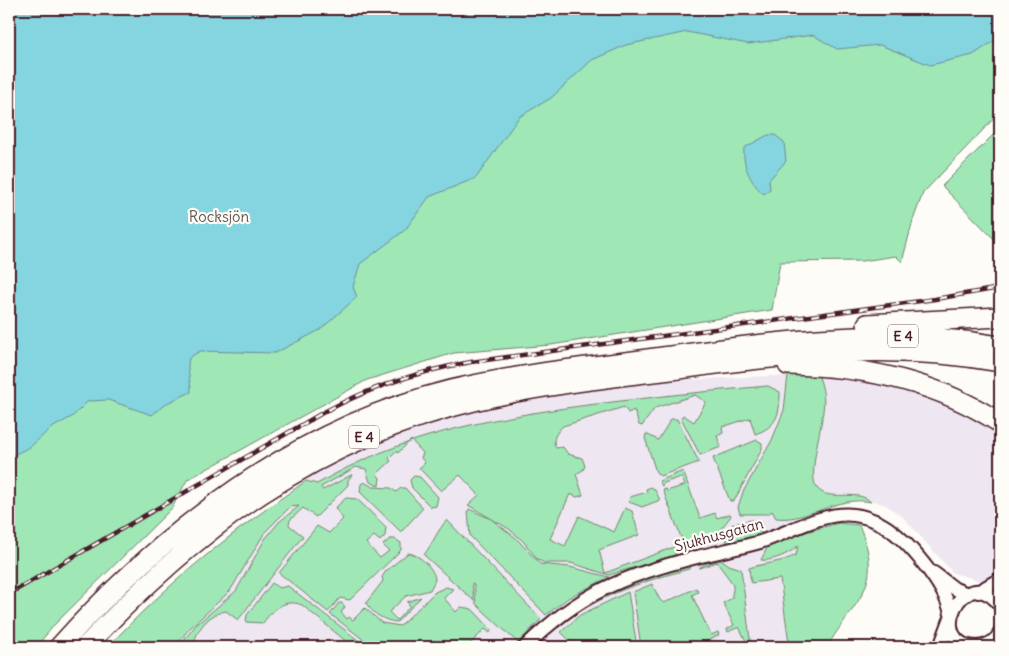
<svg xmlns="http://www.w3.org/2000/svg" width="1009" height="656" viewBox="0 0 1009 656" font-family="Delius,sans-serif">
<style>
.built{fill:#eee6f0}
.green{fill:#9fe7b5;stroke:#748370}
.water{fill:#84d5df;stroke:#6d8c97}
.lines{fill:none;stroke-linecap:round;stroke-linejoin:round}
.minor-casing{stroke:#4a1f2b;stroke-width:16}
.highway-casing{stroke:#4a1f2b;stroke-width:22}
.minor{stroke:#fdfcf7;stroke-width:12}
.highway{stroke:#fdfcf7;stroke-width:19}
.rail-casing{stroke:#4a1f2b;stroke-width:4.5}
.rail{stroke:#fdfcf7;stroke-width:2.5;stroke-dasharray:8;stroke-linecap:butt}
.labels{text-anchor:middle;stroke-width:4.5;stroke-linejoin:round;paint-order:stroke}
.shield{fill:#fdfcf7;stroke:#806168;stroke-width:1}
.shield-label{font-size:14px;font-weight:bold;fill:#4a1f2b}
.park-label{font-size:15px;fill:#5f514e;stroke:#fdfcf7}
.street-label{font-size:15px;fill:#4a1f2b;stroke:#fdfcf7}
</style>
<rect width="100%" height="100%" fill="#fdfcf7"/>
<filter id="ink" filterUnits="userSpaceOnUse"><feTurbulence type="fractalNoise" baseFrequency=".02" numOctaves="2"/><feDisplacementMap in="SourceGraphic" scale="10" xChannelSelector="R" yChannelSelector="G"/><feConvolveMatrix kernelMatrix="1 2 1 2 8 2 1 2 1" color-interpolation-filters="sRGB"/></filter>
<g filter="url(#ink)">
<path class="built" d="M772,376L851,379L900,388L970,416L1000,436V592L988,583L953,573L904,518L886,505L854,495L807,504L806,532L793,538L798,548L800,570L786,622L789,643L780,644L779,647H108L143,610L236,530L306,481L311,474L350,452L453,417L558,395L662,381Z"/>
<path class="green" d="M9,9H1000V112L923,193L913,220L902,262L896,256L862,261L780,262L772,310L551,345L454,353L367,380L187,480L172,508L55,624L36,647H9Z
M1000,128V240L998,243L942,186Z
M812,374L819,377C823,388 825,399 823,411C822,428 807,476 817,488C828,503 858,488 871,502C837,495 809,522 776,518L772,511L768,514H740L738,507L743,492L772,440L784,410L788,375Z
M768,386L780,392C780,414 777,427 755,434L750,418L722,427L723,433L717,436L721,447L700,455L681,418L683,415L694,422L706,402L695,395L655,408L642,426L639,425L634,410L628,413L624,407L563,426C557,432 551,439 556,448L563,447L568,454L582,458L585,466L583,470L576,474L583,495L577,497L570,494L550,539L565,546L579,516L614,532L625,508L632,511L639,535L599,550L605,573L674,547L677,551L675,555L609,575L571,563H544L537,559L523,541L509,529L468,505L479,495L460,475L441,491L419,468L425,463L421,458L423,453L411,440L398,453L396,451L389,458L391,461L377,474L380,478L379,486L370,482L366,469L356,467L321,487L323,490L353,474L348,480V485L316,517L303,508L290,520L289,525L303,536L238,620L226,611C208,614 196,630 193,647H178L196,625L236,591L265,539L279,522L299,506L290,507L265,532L230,591L188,630L175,647H108C167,583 235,530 306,481L317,484C400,435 486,419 580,406C643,398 705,391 768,386Z
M671,419H677L699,462L660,476L656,472L645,438L646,434L658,440Z
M757,440L762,443V449L734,501H730L713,458Z
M683,471L700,518L715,513L717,518L730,514L731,516L717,534L691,542L685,548L663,490L666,489L667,491L685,485L681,477L664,483L662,486L659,481Z
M414,476L420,477L438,497L436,506L431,507L412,488L410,480Z
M364,482L373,487L391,488L396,492L401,488H405L423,508L401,532L360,492L361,484Z
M651,487L655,490L660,500L642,507L629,502L630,497L647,492L646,489Z
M346,498L357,499L386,527L385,536L380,541L374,536L366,543L380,558L389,551L383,545L390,539H395L401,543V550L351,599L349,600L340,598L328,612L279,573L317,526L329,533L343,519L335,508Z
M469,509L491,519L516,538L540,564L570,567L609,577L568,598L546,615L470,536L468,511Z
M447,520L541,619L518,643L476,604L474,584L472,583L474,601L424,555C433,543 437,531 447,520Z
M751,520L760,521L762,526L760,536L727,545L726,533L733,524Z
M838,523L859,525C885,586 857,597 829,644V647H779L780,644L789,643L780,579L751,583L749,568C764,563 781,563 796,555L798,546C791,553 771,562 761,560L767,548L806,532Z
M408,553C419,554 435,569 435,580L430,590L406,596L389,612L397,620L410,606L407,602L421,597L397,622C384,621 373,614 366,603L383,581L382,577L386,571Z
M722,560L729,565L741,569L751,647H733L746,641L739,627L728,632L727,629L734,625L723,603L732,598C731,594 734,590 733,586C733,582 720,568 717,562L699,568L704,564Z
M690,565L689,569C642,582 596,595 558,628L557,624L597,597L650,575Z
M272,583L279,588L288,586L367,647H353L302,605C285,598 273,609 263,623L246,622L247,615Z
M652,584L660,600L664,603L696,588L698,592L692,595L711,635L718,632L719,635L696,647H641L633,592Z
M446,587L453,589L444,598L456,612L461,607L472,609L491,629L490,633L485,629L467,647H373L330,614L339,603H342L345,607L341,612L347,619L349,617L353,620L365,608L382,623L400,626L435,592Z
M628,592L637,647H576L561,632L580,615Z"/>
<path class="water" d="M9,9H1000V37L973,55L930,65L880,45L837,49L813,35L748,44L687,32L626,45L592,60L551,98L519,117L476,178L429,197L405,230L360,264L353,287L357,297L320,330L275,353L200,351L189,358C186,369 191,380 191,392L167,403L152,415L108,400L88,401L73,416L50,429L30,447L9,457Z
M768,135H775L784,142L786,161L769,180L770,189L764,194C751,184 742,165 744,148Z"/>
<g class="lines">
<g class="minor-casing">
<path id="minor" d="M934,573L955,589L968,594
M978,592L1000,579
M1000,605C963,557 923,647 978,647C987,646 996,641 1000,633
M525,647C578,594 625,575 697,557C718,552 739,548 760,542C789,533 823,511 854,515C864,516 874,520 883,525C907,539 946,586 951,614
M940,647L950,620"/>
</g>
<g class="highway-casing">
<path id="highway" d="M867,324L1000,317
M788,365C864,366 936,381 1000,423
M59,647C164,530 296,428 451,390C524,373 598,366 671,356C782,340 889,327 1000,346
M85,647C198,527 314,439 478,400C546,384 616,377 686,368C794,354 891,342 1000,362"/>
</g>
<use href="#minor" class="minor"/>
<use href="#highway" class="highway"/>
<g class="rail-casing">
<path id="rail" d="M9,594L324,412C371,387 419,371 471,362L935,299L1000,288"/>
</g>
<use href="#rail" class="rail"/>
</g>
</g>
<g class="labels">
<g class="shield">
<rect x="888" y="324.5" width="30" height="23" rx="4"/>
<rect x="349" y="425.5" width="30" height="23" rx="4"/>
</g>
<g class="shield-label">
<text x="903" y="341">E 4</text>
<text x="364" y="442">E 4</text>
</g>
<g class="park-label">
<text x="219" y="222">Rocksjön</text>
</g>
<g class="street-label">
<text transform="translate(719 535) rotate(-15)" y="5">Sjukhusgatan</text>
</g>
</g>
<rect width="1009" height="656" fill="none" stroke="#fdfcf7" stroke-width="30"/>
<rect x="15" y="15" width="979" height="626" fill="none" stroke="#4a1f2b" stroke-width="2" filter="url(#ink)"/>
</svg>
